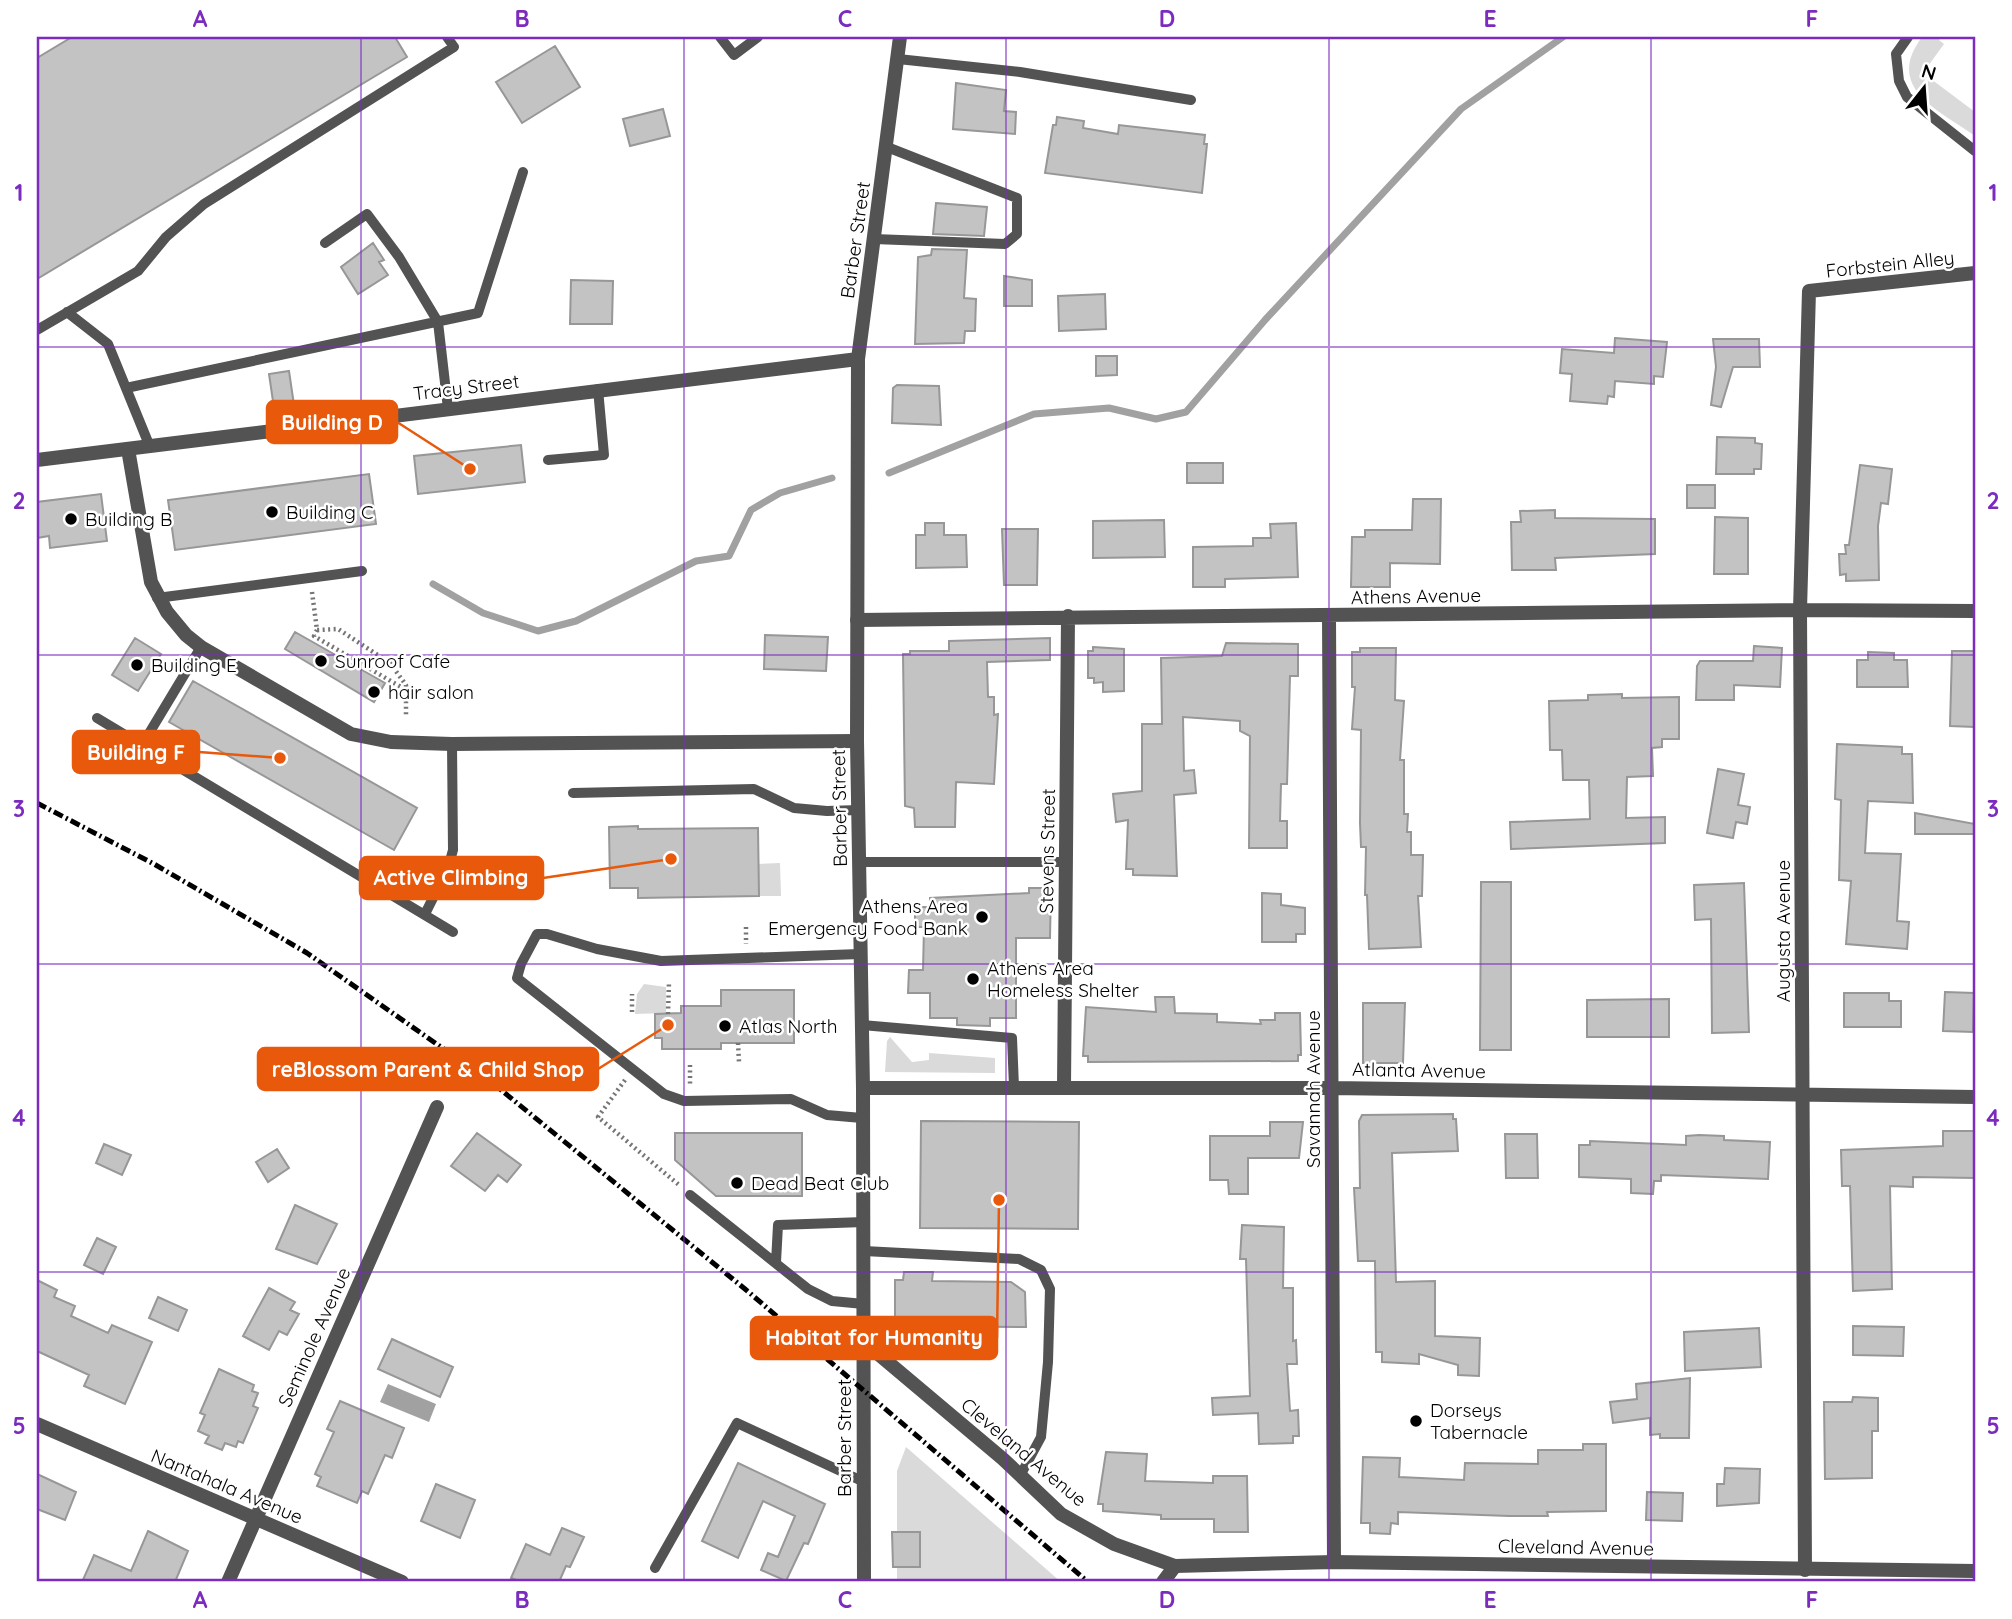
<svg xmlns="http://www.w3.org/2000/svg" width="2012" height="1619" viewBox="0 0 2012 1619" font-family="Quicksand,sans-serif">
<style>
.green{fill:#dadada}
.water{fill:#a1a1a1}
.lines{fill:none;stroke-linecap:round;stroke-linejoin:round}
.stream{stroke:#a1a1a1;stroke-width:7}
.building{fill:#c3c3c3;stroke:#979797;stroke-width:2}
.path{stroke:#757575;stroke-width:4.5;stroke-dasharray:2 3.5;stroke-linecap:butt}
.service{stroke:#535353;stroke-width:10}
.minor{stroke:#535353;stroke-width:14}
.tertiary{stroke:#535353;stroke-width:14}
.rail{stroke:#000;stroke-width:5;stroke-dasharray:10 3.5 2 3.5;stroke-linecap:butt}
.grid{fill:none;stroke:#7b2cbf;stroke-width:2;stroke-opacity:0.55}
.poi-dot{fill:#000;stroke:#fff;stroke-width:2.5}
.labels{text-anchor:middle;stroke-width:5;stroke-linejoin:round;paint-order:stroke}
.street-label{font-size:19px;fill:#000;stroke:#fff}
.poi-label{font-size:19px;fill:#000;stroke:#fff;text-anchor:start}
.leader{fill:none;stroke:#e8590c;stroke-width:2.5}
.callout-dot{fill:#e8590c;stroke:#fff;stroke-width:2.5}
.callout{fill:#e8590c;stroke:#e8590c;stroke-width:2.5}
.callout-label{font-size:21px;text-anchor:middle;font-weight:bold;fill:#fff}
.neatline{fill:none;stroke:#7b2cbf;stroke-width:2.5}
.grid-label{font-size:23px;text-anchor:middle;font-weight:bold;fill:#7b2cbf}
</style>
<rect width="100%" height="100%" fill="#fff"/>
<path class="green" d="M1922,37H1941L1939,40L1944,44L1923,73L1975,112V136C1938,109 1884,88 1922,37Z
M780,863L781,896H759L758,864Z
M644,984L666,987V1013L635,1014L637,994Z
M890,1037L912,1062L929,1060V1053L995,1058V1073L885,1072L887,1041Z
M906,1447L1061,1582H897V1471Z"/>
<path class="water" d="M388,1384L436,1404L429,1422L380,1402Z"/>
<g class="lines">
<path class="stream" d="M889,473L1034,414L1109,408L1156,419L1186,412L1265,320L1461,109L1563,37
M433,584L483,613L538,631L576,621L696,561L729,556L751,510L780,493L832,478"/>
</g>
<path class="building" d="M72,37H395L407,57L37,279V58Z
M555,46L580,87L522,123L496,82Z
M956,83L1006,90L1004,111L1016,112L1015,134L953,129Z
M663,109L670,136L630,146L623,119Z
M1057,117L1084,121L1083,128L1118,134L1119,125L1205,135L1204,144H1207L1202,193L1045,173L1053,125H1056Z
M936,203L987,207L984,236L933,234Z
M373,243L384,260L379,262L388,275L358,294L341,267Z
M932,249L967,250L964,298L976,299L975,331H965L964,343L915,344L918,257L931,255Z
M1004,276L1032,280V306H1004Z
M571,280L613,281L612,324H570Z
M1105,294L1106,329L1059,331L1058,296Z
M1615,338L1667,342L1663,377L1654,376V384L1615,381L1614,397L1608,396L1607,404L1570,401L1572,374L1560,373L1562,349L1614,353Z
M1713,339H1759L1760,367H1733L1721,407L1711,405L1716,367Z
M1096,356H1117V375L1096,376Z
M289,371L294,405L274,408L269,374Z
M897,385L939,386L941,425L892,423L893,388Z
M1717,437L1755,438V443L1762,444L1761,469H1754V474H1716Z
M521,445L525,482L418,494L414,456Z
M1187,463H1223V483H1187Z
M1860,465L1892,469L1888,504L1881,503L1878,526L1879,580L1846,581V574L1840,575L1839,554H1846L1845,545H1849Z
M369,474L376,524L175,550L168,500Z
M1687,485H1715V508H1687Z
M101,494L107,541L50,548L49,536L37,538V502Z
M1413,499H1441L1440,564L1390,563V587H1351L1352,537H1365V530H1412Z
M1555,510V518L1655,519V554L1555,558L1556,570H1512L1511,522H1521L1520,511Z
M1715,517L1748,518V574H1714Z
M1164,520L1165,557L1093,558V521Z
M925,523H944V535H966L967,567L916,568V535H925Z
M1296,523L1298,577L1225,579V587H1193V547L1253,546V538H1271L1270,524Z
M1002,529H1038L1037,585H1004Z
M295,632L385,683L374,702L285,649Z
M765,635L828,637L826,671L764,669Z
M135,638L161,654L138,691L112,675Z
M1050,638V660L987,662L988,697H994V715L998,714L994,784L956,782L955,827H915L914,808L905,806L903,654H910V651H949V641Z
M1226,643L1298,644V676H1290L1287,784H1281L1280,821H1287V848H1249L1250,736L1240,731V721L1183,717L1184,771L1194,770L1196,793L1174,795L1177,876L1133,875V869H1126L1128,820L1116,822L1113,794L1142,791V724H1162L1161,658L1222,656Z
M1754,646L1782,648L1780,687L1734,685V700H1696L1697,666L1700,661H1753Z
M1093,647L1124,649V691L1103,692V682L1094,683V678H1088V651H1093Z
M1360,648H1396L1395,700L1404,701L1400,760H1404V814H1408L1407,832H1411V855H1423L1422,896H1418L1421,947L1369,949L1367,895H1365L1366,847H1361L1360,823L1361,730L1352,729L1355,687H1352V652H1360Z
M1952,651H1975V727L1950,726Z
M1868,652L1894,653V660H1907L1908,687H1857V660H1868Z
M193,681L417,808L394,850L169,722Z
M1622,694V698L1679,697V739H1662V747L1652,748L1653,776L1627,777L1626,818L1665,817V843L1511,849L1510,822L1590,819L1589,780H1563L1562,750H1550L1549,701L1588,700V695Z
M1837,744L1902,747V754H1912L1913,803L1868,801L1865,853L1901,854L1897,921L1909,922L1907,949L1846,944L1851,881L1839,880L1841,800L1835,799Z
M1718,769L1744,774L1738,805L1750,807L1747,824L1736,822L1733,838L1707,833Z
M1915,813L1975,824V834H1915Z
M638,826V829L758,828L759,896L638,898V888H610L609,827Z
M1481,882H1511V1050H1480Z
M1744,883L1749,1032L1712,1033L1711,919L1695,920L1694,885Z
M1029,888H1051L1050,938H1016V1018H990V1026L957,1025V1018H930V993H908L909,970H923L924,927H915V907H930V898L1029,893Z
M1262,893L1281,894V905L1305,908V934H1296V942H1262Z
M721,990H794V1043H721V1049H662V1038H655V1014L681,1013V1006H721Z
M1945,992L1974,993L1973,1032L1943,1031Z
M1844,993H1889V1001H1901V1027H1844Z
M1155,997H1174L1175,1013L1217,1014V1022L1261,1024L1260,1020H1275V1013H1300L1301,1055H1298V1061L1088,1062V1056H1083L1086,1007L1156,1012Z
M1669,999V1037H1587V1000Z
M1363,1003H1405L1403,1063H1363Z
M1453,1114V1119H1456L1458,1151L1392,1153L1396,1282L1435,1281V1336L1480,1338L1479,1376L1458,1375V1365L1419,1354V1364L1382,1362V1352H1376L1375,1261H1358L1354,1188H1360L1359,1121L1362,1115Z
M921,1121L1079,1122L1078,1229L920,1228Z
M1270,1122H1303L1299,1158H1248V1194H1229L1228,1180H1210V1136H1270Z
M1943,1131H1975V1178L1913,1177V1187L1890,1186L1892,1289L1853,1291L1850,1186H1842L1841,1150L1943,1146Z
M477,1133L521,1165L507,1182L498,1175L485,1191L451,1166Z
M675,1133H802V1196H716L675,1160Z
M1505,1134H1537L1538,1178H1506Z
M1699,1135L1724,1136V1140L1770,1142L1768,1179L1661,1175V1181H1654L1653,1194L1631,1193V1179L1579,1177V1145H1590V1141L1686,1145V1136Z
M104,1144L131,1155L122,1175L96,1163Z
M277,1149L289,1168L268,1182L256,1162Z
M295,1205L337,1224L317,1264L276,1249Z
M1242,1225L1284,1227L1283,1288H1293V1341L1296,1340L1297,1364H1287L1290,1411L1298,1410L1299,1436H1293V1443L1259,1444L1258,1413L1213,1415L1212,1398L1250,1396L1246,1259H1240Z
M97,1238L116,1247L103,1274L84,1265Z
M904,1272H933L932,1281L1011,1282L1025,1292L1026,1327L895,1326V1280H903Z
M37,1280L57,1290L54,1297L75,1306L71,1316L108,1333L112,1325L152,1342L125,1404L84,1386L89,1375L37,1351Z
M269,1288L295,1302L290,1310L299,1314L287,1335L279,1331L269,1350L243,1336Z
M158,1297L187,1310L178,1331L149,1318Z
M1853,1326L1904,1327L1903,1356L1853,1355Z
M1759,1328L1761,1367L1685,1371L1684,1332Z
M392,1339L453,1367L440,1397L378,1369Z
M219,1369L254,1385L252,1391L258,1393L253,1406L258,1408L243,1443L238,1441L236,1447L225,1443L222,1450L205,1443L209,1436L198,1431L205,1415L200,1413Z
M1690,1378L1689,1438H1660V1434L1650,1435V1418L1613,1423L1610,1402L1637,1399L1636,1384Z
M1853,1397L1878,1398V1431H1872V1478L1825,1479L1824,1402H1852Z
M340,1401L404,1428L392,1458L385,1455L368,1494L362,1491L357,1503L317,1486L321,1477L315,1474L334,1432L327,1429Z
M1583,1444H1606V1511L1547,1512L1548,1516H1509L1398,1512V1524L1391,1523L1390,1534L1370,1533V1523H1361L1363,1457L1400,1458L1399,1477L1464,1480L1465,1463L1538,1464V1450H1583Z
M1106,1452L1147,1454L1145,1481L1213,1483V1476H1247L1248,1532H1214V1519H1161V1515L1103,1511V1504H1098Z
M738,1463L825,1504L808,1544L804,1543L786,1581L761,1570L768,1553L778,1557L795,1516L763,1501L738,1558L702,1541Z
M1725,1468L1760,1469L1759,1503L1717,1506V1484H1724Z
M37,1474L76,1492L65,1520L37,1509Z
M436,1484L475,1500L460,1538L421,1521Z
M1647,1492L1683,1493L1682,1521L1646,1520Z
M562,1528L584,1537L570,1567L566,1566L559,1582H522L511,1578L526,1544L550,1555Z
M148,1531L188,1551L175,1582H82L94,1555L131,1571Z
M892,1532H920V1567H893Z"/>
<g class="lines">
<path class="path" d="M312,592L317,630L338,629L390,663L406,685V717
M317,630L314,636L406,690
M746,927V944
M632,1012V994
M668,1014L669,982
M738,1043L739,1062
M690,1065V1085
M625,1080L598,1117L679,1185"/>
<path class="service" d="M720,37L734,55L758,37
M1908,37L1896,54L1899,81L1907,97L1975,151
M898,59L1020,72L1191,100
M874,239L1005,244L1017,234V198L887,147
M325,243L367,214L399,257L438,322L448,409
M67,312L108,344L150,447
M37,330L138,271L166,237L204,204L454,47L447,37
M126,388L478,313L523,172
M548,460L604,455L598,389
M157,598L362,571
M97,718L453,932
M142,745L201,647
M573,793L754,789L794,808L827,811L859,810
M859,862H1066
M425,914L448,868L453,850L452,744
M860,954L661,961L597,949L547,934H537L521,964L517,978L664,1094L684,1101L791,1099L827,1115L862,1118
M862,1025L1012,1038L1014,1087
M690,1195L808,1289L832,1301L864,1304
M864,1251L1019,1259L1041,1270L1050,1289L1048,1362L1041,1437L1020,1476
M776,1262L778,1225L864,1222
M655,1568L737,1423L862,1481"/>
<path class="minor" d="M128,449L151,582L167,612L186,635L201,647L351,734L391,742L452,744L857,741
M1329,617L1334,1562
M857,620L1800,610L1975,611
M1064,1087L1068,616
M863,1088H1332L1975,1097
M37,1424L402,1582
M1805,1570L1800,610L1809,291L1975,273
M228,1582L437,1107
M1163,1582L1175,1566"/>
<path class="tertiary" d="M37,460L858,359
M864,1342L1003,1459L1061,1514L1114,1544L1175,1566L1334,1562L1975,1571
M864,1582L863,1088L857,741L858,359L900,37"/>
<path class="rail" d="M37,803L154,864L307,953L495,1085L745,1289L1088,1582"/>
</g>
<path class="grid" d="M361,37V1582M684,37V1582M1006,37V1582M1329,37V1582M1651,37V1582M37,347H1975M37,655H1975M37,964H1975M37,1272H1975"/>
<g class="poi-dot">
<circle cx="272" cy="512" r="7"/>
<circle cx="71" cy="519" r="7"/>
<circle cx="321" cy="661" r="7"/>
<circle cx="137" cy="665" r="7"/>
<circle cx="374" cy="692" r="7"/>
<circle cx="982" cy="917" r="7"/>
<circle cx="973" cy="979" r="7"/>
<circle cx="725" cy="1026" r="7"/>
<circle cx="737" cy="1183" r="7"/>
<circle cx="1416" cy="1421" r="7"/>
</g>
<g class="labels">
<g class="street-label">
<text transform="translate(855 240) rotate(-82)" y="7">Barber Street</text>
<text transform="translate(1890 264) rotate(-6)" y="7">Forbstein Alley</text>
<text transform="translate(466 387) rotate(-7)" y="7">Tracy Street</text>
<text transform="translate(1416 596) rotate(-1)" y="7">Athens Avenue</text>
<text transform="translate(839 808) rotate(-91)" y="7">Barber Street</text>
<text transform="translate(1047 851) rotate(-89)" y="7">Stevens Street</text>
<text transform="translate(1783 931) rotate(-90)" y="7">Augusta Avenue</text>
<text transform="translate(1419 1070) rotate(1)" y="7">Atlanta Avenue</text>
<text transform="translate(1313 1089) rotate(-90)" y="7">Savannah Avenue</text>
<text transform="translate(314 1337) rotate(-66)" y="7">Seminole Avenue</text>
<text transform="translate(844 1438) rotate(-90)" y="7">Barber Street</text>
<text transform="translate(1024 1452) rotate(40)" y="7">Cleveland Avenue</text>
<text transform="translate(227 1486) rotate(23)" y="7">Nantahala Avenue</text>
<text transform="translate(1576 1547) rotate(1)" y="7">Cleveland Avenue</text>
</g>
<g class="poi-label">
<text x="286" y="519">Building C</text>
<text x="85" y="526">Building B</text>
<text x="335" y="668">Sunroof Cafe</text>
<text x="151" y="672">Building E</text>
<text x="388" y="699">hair salon</text>
<text x="968" y="913" text-anchor="end">Athens Area<tspan x="968" dy="22">Emergency Food Bank</tspan></text>
<text x="987" y="975">Athens Area<tspan x="987" dy="22">Homeless Shelter</tspan></text>
<text x="739" y="1033">Atlas North</text>
<text x="751" y="1190">Dead Beat Club</text>
<text x="1430" y="1417">Dorseys<tspan x="1430" dy="22">Tabernacle</tspan></text>
</g>
</g>
<path class="leader" d="M470 469L397 422M280 758L199 752M671 859L543 878M668 1025L598 1069M999 1200L997 1338"/>
<g class="callout-dot">
<circle cx="470" cy="469" r="7"/>
<circle cx="280" cy="758" r="7"/>
<circle cx="671" cy="859" r="7"/>
<circle cx="668" cy="1025" r="7"/>
<circle cx="999" cy="1200" r="7"/>
</g>
<g class="callout">
<rect x="267" y="401" width="130" height="42" rx="7"/>
<rect x="73" y="731" width="126" height="42" rx="7"/>
<rect x="360" y="857" width="183" height="42" rx="7"/>
<rect x="258" y="1048" width="340" height="42" rx="7"/>
<rect x="751" y="1317" width="246" height="42" rx="7"/>
</g>
<g class="callout-label">
<text x="332" y="430">Building D</text>
<text x="136" y="760">Building F</text>
<text x="451" y="885">Active Climbing</text>
<text x="428" y="1077">reBlossom Parent &amp; Child Shop</text>
<text x="874" y="1345">Habitat for Humanity</text>
</g>
<rect width="2012" height="1619" fill="none" stroke="#ffffff" stroke-width="77"/>
<g transform="translate(1924 88) rotate(17)" stroke="#ffffff" stroke-width="5" paint-order="stroke">
<path d="M0-5L12 26L0 18L-12 26Z" fill="#000000"/>
<text y="-10" font-size="19" font-weight="bold" text-anchor="middle" fill="#000000">N</text>
</g>
<rect x="38" y="38" width="1936" height="1542" class="neatline"/>
<g class="grid-label">
<text x="200" y="27">A</text>
<text x="522" y="27">B</text>
<text x="845" y="27">C</text>
<text x="1167" y="27">D</text>
<text x="1490" y="27">E</text>
<text x="1812" y="27">F</text>
<text x="19" y="201">1</text>
<text x="1993" y="201">1</text>
<text x="19" y="509">2</text>
<text x="1993" y="509">2</text>
<text x="19" y="817">3</text>
<text x="1993" y="817">3</text>
<text x="19" y="1126">4</text>
<text x="1993" y="1126">4</text>
<text x="19" y="1434">5</text>
<text x="1993" y="1434">5</text>
<text x="200" y="1608">A</text>
<text x="522" y="1608">B</text>
<text x="845" y="1608">C</text>
<text x="1167" y="1608">D</text>
<text x="1490" y="1608">E</text>
<text x="1812" y="1608">F</text>
</g>
</svg>
